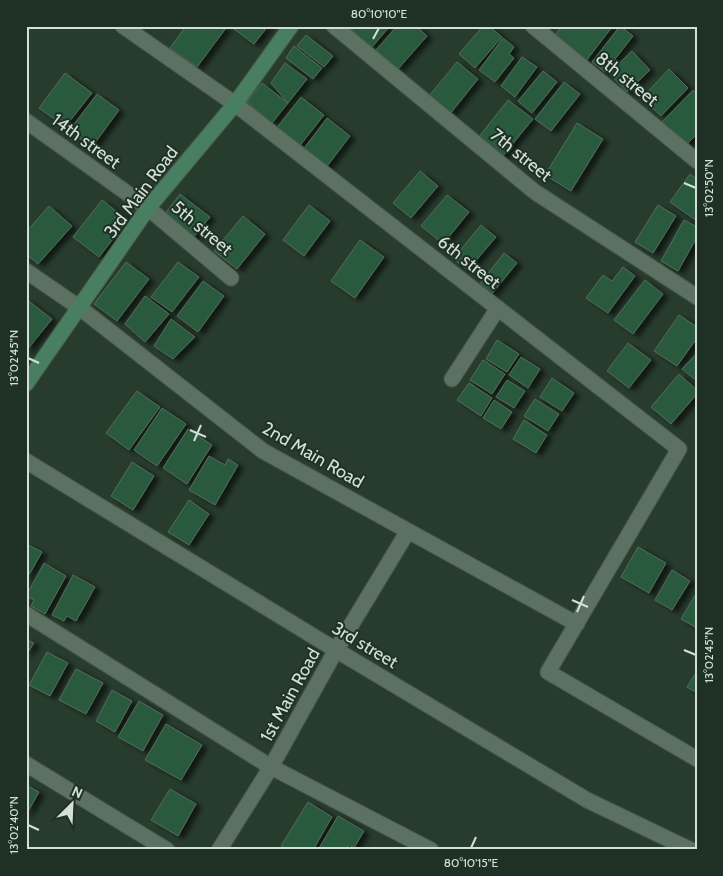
<svg xmlns="http://www.w3.org/2000/svg" width="723" height="876" viewBox="0 0 723 876" font-family="Cabin,sans-serif">
<style>
.building{fill:#2a5a3c;stroke:#556a5b;filter:url(#shadow)}
.lines{fill:none;stroke-linecap:round;stroke-linejoin:round}
.street-casing{stroke:#46584c;stroke-width:17}
.secondary-casing{stroke:#46584c;stroke-width:17}
.street{stroke:#5c7162;stroke-width:15}
.secondary{stroke:#497f61;stroke-width:15}
.ticks{fill:none;stroke:#d4e0d7;stroke-width:2}
.labels{text-anchor:middle;stroke-width:4;stroke-linejoin:round;paint-order:stroke}
.street-label{font-size:18px;fill:#d4e0d7;stroke:#1e3124}
.neatline{fill:none;stroke:#d4e0d7;stroke-width:2}
.ticks-label{font-size:12px;text-anchor:middle;fill:#d4e0d7}
</style>
<defs>
<filter id="shadow"><feDropShadow dx="5.5" dy="3" stdDeviation="2.5" flood-color="#0009"/></filter>
</defs>
<rect width="100%" height="100%" fill="#283c2e"/>
<path class="building" d="M186,26H223L226,28L197,67L170,48Z
M230,26H268L254,44Z
M352,26H390L372,47L350,29Z
M397,26H416L427,36L398,69L376,50Z
M483,26H489L502,37L475,68L459,54Z
M562,26H611L612,27L586,61L554,36Z
M620,26L633,36L605,72L592,62Z
M306,35L333,56L324,67L297,46Z
M503,38L514,47L509,54L514,58L495,82L479,70Z
M294,46L322,68L313,79L286,58Z
M632,51L650,70L627,92L609,73Z
M522,57L537,67L515,97L501,86Z
M457,62L478,79L450,114L429,96Z
M285,63L307,79L288,103L271,83Z
M669,69L688,88L661,116L642,98Z
M543,71L557,82L532,113L518,101Z
M65,73L92,93L65,127L39,108Z
M564,82L580,94L551,131L535,119Z
M262,83L288,103L272,123L247,102Z
M693,90L697,94V134L686,145L662,122Z
M97,94L119,110L92,147L69,131Z
M301,97L324,115L298,148L275,130Z
M508,100L533,119L502,157L478,138Z
M327,118L350,136L325,169L302,151Z
M577,123L603,139L571,191L545,175Z
M420,171L438,186L411,218L393,203Z
M690,174L697,179V221L670,202Z
M180,194L210,217L193,238L164,215Z
M447,195L469,212L443,244L421,226Z
M102,200L128,220L99,257L73,237Z
M309,205L330,221L304,256L283,240Z
M658,205L676,216L653,253L635,242Z
M49,206L72,226L38,264L26,254V232Z
M243,216L265,234L237,269L214,251Z
M684,220L697,227V237L678,271L661,261Z
M481,225L496,237L468,270L453,259Z
M360,240L384,257L355,298L331,281Z
M504,253L517,263L491,295L479,285Z
M126,262L149,279L117,321L94,304Z
M178,262L199,277L172,312L151,297Z
M623,267L635,276L608,313L586,298L603,275L612,281Z
M645,280L663,294L633,334L614,320Z
M203,281L224,296L198,332L177,316Z
M145,296L169,314L145,342L125,324Z
M26,299L52,319L26,351Z
M679,315L697,327V338L677,366L654,351Z
M171,319L195,337L173,359L154,346Z
M497,340L519,354L507,372L486,359Z
M628,343L651,360L629,388L607,371Z
M697,353V381L682,369Z
M521,357L540,369L528,388L509,375Z
M483,360L505,374L492,394L470,380Z
M679,374L697,390V394L671,424L651,407Z
M552,378L574,393L562,411L540,397Z
M507,380L525,391L514,408L496,397Z
M469,383L492,398L481,416L457,400Z
M137,391L160,407L129,450L106,433Z
M535,399L559,414L548,431L524,416Z
M494,400L512,412L501,429L483,418Z
M162,408L186,424L157,466L134,450Z
M524,420L547,435L536,453L513,439Z
M188,429L212,445L187,484L163,468Z
M209,456L225,465L228,459L238,465L215,505L189,490Z
M132,462L154,476L133,510L111,496Z
M189,500L209,514L189,545L168,532Z
M26,544L42,552L26,580Z
M638,547L666,563L649,593L621,577Z
M44,563L66,576L45,614L31,606L34,600L26,596Z
M672,570L690,581L672,610L655,600Z
M73,575L95,587L76,621L67,616L64,621L52,615Z
M697,592V628L681,619Z
M26,639L34,643L26,655Z
M47,652L68,663L50,696L29,685Z
M76,669L103,683L86,714L59,700Z
M697,671V693L687,687Z
M112,690L132,701L115,732L96,721Z
M139,701L163,715L143,751L118,737Z
M166,724L202,745L181,780L145,760Z
M26,785L39,792L26,815Z
M170,789L196,804L178,836L151,820Z
M308,802L332,817L313,850H288L281,846Z
M338,816L364,831L354,848L349,845L346,850H318Z"/>
<g class="lines">
<g class="street-casing">
<path id="street" d="M123,26L235,104L679,449L548,672L697,759
M334,26L535,192L697,297
M533,26L697,161
M26,121L148,208L231,278
M26,271L80,308L263,451L577,624
M452,379L498,308
M26,461L336,650L587,800L691,850
M26,614L271,767L431,850
M26,764L167,850
M219,850L271,767L336,650L408,531"/>
</g>
<g class="secondary-casing">
<path id="secondary" d="M26,384L148,208L235,104L291,26"/>
</g>
<use href="#street" class="street"/>
<use href="#secondary" class="secondary"/>
</g>
<path class="ticks" d="M373,39L379,28M684,183L696,188M28,358L39,363M190,430L206,437M194,441L201,425M572,600L588,607M577,612L584,596M684,650L696,655M28,825L39,830M471,848L476,837"/>
<g class="labels">
<g class="street-label">
<text transform="translate(627 79) rotate(39)" y="6">8th street</text>
<text transform="translate(86 141) rotate(36)" y="6">14th street</text>
<text transform="translate(521 155) rotate(39)" y="6">7th street</text>
<text transform="translate(141 192) rotate(-53)" y="6">3rd Main Road</text>
<text transform="translate(202 228) rotate(40)" y="6">5th street</text>
<text transform="translate(469 262) rotate(38)" y="6">6th street</text>
<text transform="translate(313 455) rotate(30)" y="6">2nd Main Road</text>
<text transform="translate(365 645) rotate(31)" y="6">3rd street</text>
<text transform="translate(290 695) rotate(-61)" y="6">1st Main Road</text>
</g>
</g>
<rect width="723" height="876" fill="none" stroke="#1e3124" stroke-width="55"/>
<g transform="translate(72 804) rotate(24)" stroke="#1e3124" stroke-width="4" paint-order="stroke">
<path d="M0-4L9 19L0 12L-9 19Z" fill="#d4e0d7"/>
<text y="-8" font-size="14" font-weight="bold" text-anchor="middle" fill="#d4e0d7">N</text>
</g>
<rect x="28" y="28" width="668" height="820" class="neatline"/>
<g class="ticks-label">
<text x="379" y="18">80°10'10"E</text>
<text transform="translate(709 188) rotate(-90)" y="4">13°02'50"N</text>
<text transform="translate(14 358) rotate(-90)" y="4">13°02'45"N</text>
<text transform="translate(709 655) rotate(-90)" y="4">13°02'45"N</text>
<text transform="translate(14 825) rotate(-90)" y="4">13°02'40"N</text>
<text x="471" y="867">80°10'15"E</text>
</g>
</svg>
